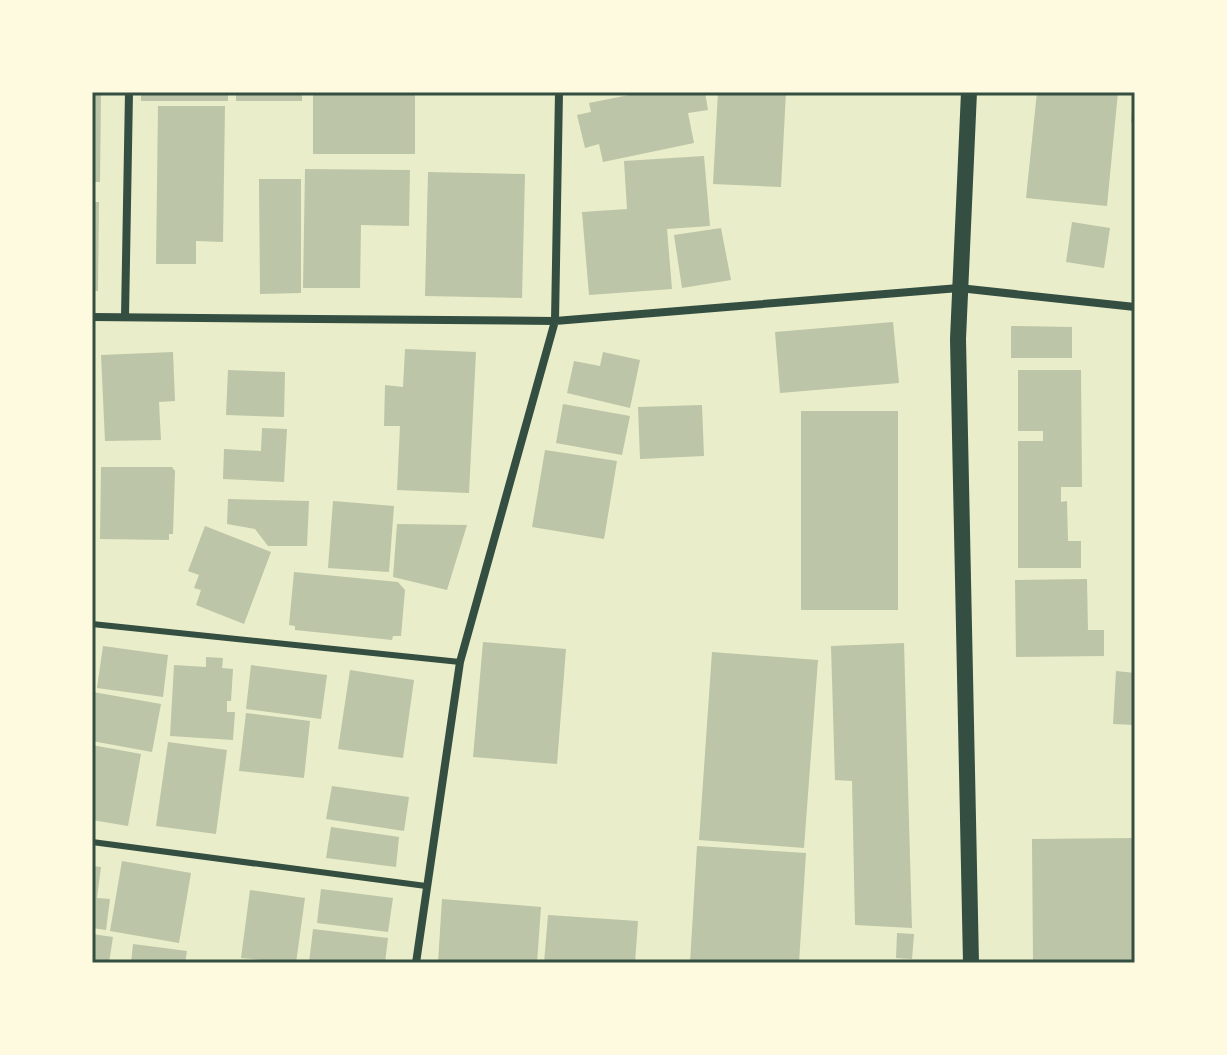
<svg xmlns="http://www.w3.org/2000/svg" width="1227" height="1055" viewBox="0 0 1227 1055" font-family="'DejaVu Sans',sans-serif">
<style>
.building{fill:#bcc5a7}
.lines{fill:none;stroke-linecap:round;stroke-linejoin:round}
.service{stroke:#344e41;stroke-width:6}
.minor{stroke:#344e41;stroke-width:8}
.secondary{stroke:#344e41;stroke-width:16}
.neatline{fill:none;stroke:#344e41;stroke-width:3}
</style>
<rect width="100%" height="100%" fill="#e9edc9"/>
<path class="building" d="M92,92L101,93L100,182H92Z
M141,92H228V101H141Z
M236,92H302V101H236Z
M313,92H415V154H313Z
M644,92H705L708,110L688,113L694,143L603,162L599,144L585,148L577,115L591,112L589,103Z
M718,92H786L781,187L713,184Z
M1037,92H1118L1107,206L1026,198Z
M1133,96H1135V123H1131Z
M158,106H225L223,242L196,241V264H156Z
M704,156L710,226L667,229L672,289L589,295L582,212L627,209L624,161Z
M305,169L410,170L409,226L361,225L360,288H303Z
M428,172L525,174L522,298L425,296Z
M259,179H301V293L260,294Z
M92,202H99L98,291H92Z
M1072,222L1110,228L1104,268L1066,262Z
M721,228L731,280L682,288L674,235Z
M893,322L899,383L780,393L775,332Z
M1011,326L1072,327V358H1011Z
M405,349L476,352L469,493L397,490L400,426H384L385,385L403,387Z
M173,352L175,401L159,402L161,440L105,441L101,355Z
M603,352L640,360L630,408L567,393L574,361L600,366Z
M228,370L285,372L284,417L226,415Z
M1018,370H1081L1082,487H1061V502L1067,501L1068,541H1081V568H1018V441H1043V431H1018Z
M563,404L630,416L622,455L556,443Z
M702,405L704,456L640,459L638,407Z
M801,411H898V610H801Z
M262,428L287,429L284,482L223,479L224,449L261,451Z
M545,450L617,461L604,539L532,527Z
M101,467H172L175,471L173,534H169V540L100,539Z
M228,499L309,501L307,546H268L255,529L227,524Z
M333,501L394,506L389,572L328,568Z
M397,524L467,525L447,590L393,577Z
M205,526L271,552L244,624L196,605L201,590L194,588L199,575L188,571Z
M294,572L398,582L405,590L401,636H393L392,640L295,630V626L289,625Z
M1087,579L1088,630H1104V656L1016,657L1015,580Z
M483,642L566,649L557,764L473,757Z
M904,643L912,928L855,925L852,781L835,780L831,646Z
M103,646L168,655L163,697L97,688Z
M712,652L818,660L804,848L699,840Z
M206,657L223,658L222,668L233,669L231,701H227V712H235L233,740L170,736L174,665L206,667Z
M251,665L327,675L321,719L246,709Z
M350,670L414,680L403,758L338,749Z
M1116,671L1135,673V725L1113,724Z
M93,692L161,704L152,752L92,741Z
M246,713L310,721L304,778L239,771Z
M168,742L227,750L216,834L156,826Z
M92,745L141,754L128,826L92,820Z
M332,786L409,797L404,831L326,819Z
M331,827L399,837L396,867L326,858Z
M1135,838V963H1033L1032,839Z
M697,846L806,853L799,963H690Z
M122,861L191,873L179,943L110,931Z
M92,866L101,867L97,898L110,899L106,930L92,928Z
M321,889L393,898L388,932L317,923Z
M250,890L305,898L296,963L241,958Z
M442,899L541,907L537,963H438Z
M548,915L638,921L635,963H544Z
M313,929L388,938L385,963H309Z
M897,933L914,934L912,959L896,958Z
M92,934L113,937L109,963H92Z
M133,944L187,951L185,963H131Z"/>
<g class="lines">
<path class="service" d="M92,624L460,662
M92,842L426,886"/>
<path class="minor" d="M92,317L555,321L959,288L1135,307
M125,317L129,92
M416,963L460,662L555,321L559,92"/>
<path class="secondary" d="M969,92L958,339L971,963"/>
</g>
<rect width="1227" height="1055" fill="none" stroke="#fefae0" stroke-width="188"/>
<rect x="94" y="94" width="1039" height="867" class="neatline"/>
</svg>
